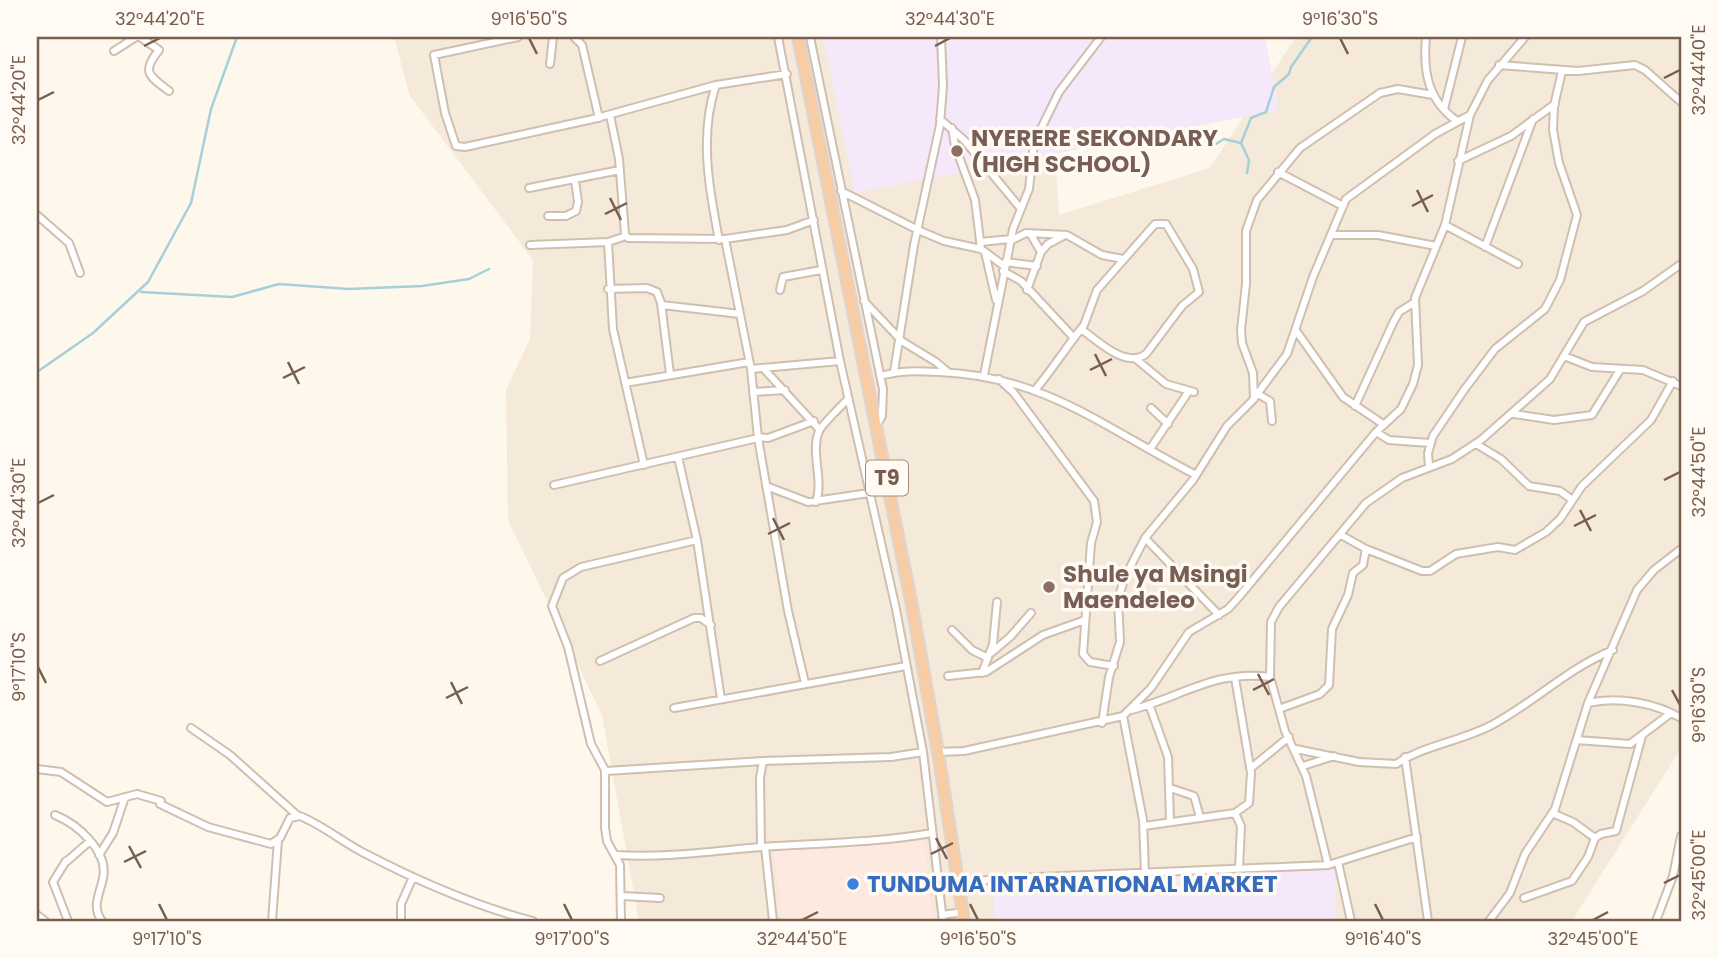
<svg xmlns="http://www.w3.org/2000/svg" width="1718" height="958" viewBox="0 0 1718 958" font-family="Poppins,sans-serif">
<style>
.residential{fill:#f5e9da}
.commercial{fill:#fde9e0}
.education{fill:#f4e8fa}
.lines{fill:none;stroke-linecap:round;stroke-linejoin:round}
.stream{stroke:#a6d0d9;stroke-width:2.5}
.minor-casing{stroke:#d0bfb0;stroke-width:10}
.trunk-casing{stroke:#dcd5d1;stroke-width:14}
.minor{stroke:#fff;stroke-width:6}
.trunk{stroke:#f8cca5;stroke-width:10}
.ticks{fill:none;stroke:#795e4e;stroke-width:2.5}
.education-dot{fill:#8d6e63;stroke:#fffaf3;stroke-width:2.5}
.shop-dot{fill:#3f7fe0;stroke:#fffaf3;stroke-width:2.5}
.labels{text-anchor:middle;stroke-width:7;stroke-linejoin:round;paint-order:stroke}
.shield{fill:#fffaf3;stroke:#a18d80;stroke-width:2}
.shield-label{font-size:21px;font-weight:bold;fill:#795e4e}
.education-label{font-size:23px;font-weight:bold;fill:#785e54;stroke:#fffaf3;text-anchor:start}
.shop-label{font-size:23px;font-weight:bold;fill:#366cbe;stroke:#fffaf3;text-anchor:start}
.neatline{fill:none;stroke:#795e4e;stroke-width:2.5}
.ticks-label{font-size:18px;text-anchor:middle;fill:#795e4e}
</style>
<rect width="100%" height="100%" fill="#fdf7ec"/>
<path class="residential" d="M394,37H1047L1059,215L1210,168L1296,37H1681V748L1572,921H639L602,715L508,520L506,390L530,339L533,260L410,96Z"/>
<path class="commercial" d="M924,838L933,921H782L774,847Z"/>
<path class="education" d="M823,37H1265L1279,110L855,193Z
M1335,865V921H994V886Z"/>
<g class="lines">
<path class="stream" d="M1241,143L1251,118L1266,112L1274,87L1289,74L1291,67L1312,37
M1211,147L1224,139L1241,143L1249,160L1247,173
M141,292L232,297L279,284L349,289L422,286L469,279L489,269
M37,372L93,333L148,282L191,203L211,109L237,37"/>
<g class="minor-casing">
<path id="minor" d="M140,37L159,50C141,72 149,76 169,91
M518,37L434,55L445,113L456,146L465,147L593,119L716,85L787,74
M574,37L582,45L599,118
M778,37L840,361L896,609L923,752L943,921
M810,37L883,389L882,416L877,425
M1426,37C1423,70 1427,100 1457,121
M114,51L136,37
M550,64L553,37
M1499,65L1578,71L1635,65L1645,70L1681,102
M716,85C699,134 709,189 719,240
M1444,109L1462,37
M610,115L619,159L625,234L628,238L725,239L787,230L814,220
M940,119L965,141L1021,209
M952,128L955,146L975,200L981,249
M1458,161L1511,136L1555,104
M1278,172L1343,206
M529,188L620,170
M841,191L918,230L944,241L981,249L1004,266
M37,215L69,243L80,273
M548,216H566L576,211L578,202L575,180
M1445,225L1518,264
M1030,233L1041,252
M1333,235H1378L1436,246
M725,239L751,369L758,438L788,611L805,683
M1010,241L1026,233L1067,235L1102,255L1123,259
M608,242L613,329L644,465
M980,242L1011,239
M530,245L608,242L626,236
M1485,247L1533,119
M985,252L996,300
M1005,262L1037,266
M1003,271L1021,281L1074,338
M608,289L647,288L657,292L661,303L670,374
M780,290L783,277L821,270
M1027,290L1041,252L1048,244L1065,235
M864,301L900,339
M662,305L740,314
M1297,332L1343,397L1383,424
M900,340L936,362L948,372
M1564,356L1592,367L1643,370L1681,386
M1136,359L1166,384L1194,392
M763,368L819,429
M751,369L840,361
M894,372L914,245L940,125L943,86L941,37
M984,375L1013,229L1029,189L1034,143L1059,92L1101,37
M880,376C900,370 919,371 939,372C1046,376 1106,429 1196,475
M999,379L1014,393L1094,501L1097,522L1091,543L1083,654L1090,662L1114,666
M625,383L749,362
M1035,390C1052,370 1067,346 1084,325L1097,290L1155,224H1166L1193,269L1199,292L1182,306L1146,354C1125,369 1097,340 1081,329
M753,392L785,390
M1258,394L1270,401L1272,421
M1254,399L1253,373L1242,343L1241,330L1246,284V231L1257,200L1300,148L1380,93L1398,89L1433,95
M1355,406L1393,323L1399,312L1415,302
M1151,408L1168,424
M1514,414L1554,420L1592,415L1620,370
M1376,432L1389,440L1430,443
M758,437L768,438L814,421
M1476,444L1501,459L1529,486L1560,491L1571,499
M1150,449L1189,391
M678,457L697,540L721,699
M1429,467L1428,453L1433,436L1464,390L1495,349L1545,309L1560,280L1577,215L1559,163L1553,130L1554,106L1562,71
M554,485L758,438
M766,486L808,502L869,493
M816,502C824,479 810,453 819,431C821,426 843,404 848,399
M1341,535L1366,549L1422,571H1430L1456,554L1498,547L1515,550L1546,532L1560,519L1582,486L1651,420L1673,381
M1145,538L1219,615
M1088,579L1102,575L1125,577
M952,630L972,650L988,658
M991,653L1010,637L1031,613
M600,661L694,618H701L711,625
M982,673L993,644L997,602
M948,676L986,672L1043,635L1085,620
M1588,703C1618,696 1655,703 1681,718
M1149,704L1168,757L1170,821
M674,708L906,666
M1279,709L1320,694L1329,685L1332,629L1348,595L1353,573L1363,565L1366,549
M1131,710C1179,698 1216,669 1270,677
M1123,716L1143,820L1145,874
M1102,723L1109,677L1120,642L1118,599L1125,577L1145,538L1193,480L1227,426L1252,401L1287,354L1313,277L1346,199L1435,134L1470,115
M191,728L230,755L298,816
M1577,740L1630,744L1671,713
M1296,749L1359,762L1396,764C1425,745 1458,742 1490,726C1534,703 1566,669 1613,650
M938,752L964,751L1123,716L1151,688L1189,632L1228,609L1238,598L1376,432L1401,409L1413,384L1418,365L1415,298L1445,225L1470,115L1488,80L1525,37
M1405,757L1428,921
M1303,766L1334,756
M1251,768L1289,737
M37,769L61,772L107,802L137,794L161,801
M606,771L763,761L891,757L923,752
M1170,788L1194,796L1200,817
M160,804L208,827L271,844L280,838L290,818L300,816C324,826 344,843 366,854C420,882 475,906 533,921
M1235,813L1241,826L1239,868
M1552,813L1573,822L1595,838
M55,815C77,824 109,851 103,878C100,894 91,907 102,921
M1144,826L1235,813L1249,803L1251,773L1235,678
M761,847L760,778L763,761
M765,847L773,921
M99,855L113,833L125,797
M617,855C666,858 713,851 761,847C819,843 876,843 932,833
M66,861L53,882L68,921
M66,862L90,841
M1338,862L1351,921
M1328,865L1306,776L1285,731L1270,677L1271,622L1279,607L1366,503L1402,478L1452,459L1481,440L1550,379L1584,322L1643,291L1681,264
M960,884L994,879L1328,865L1417,837
M622,896L660,898
M1524,898L1572,881L1588,857L1595,838L1601,834L1616,831L1642,736
M37,915L45,921
M942,915L963,912
M272,921L278,840
M401,921V904L413,877
M621,921L620,865L607,841L605,828V770L591,744L568,647L552,606L563,578L581,567L697,540
M1489,921L1510,893L1525,854L1555,809L1588,703L1637,590L1654,570L1681,549
M1656,921L1673,876L1681,836"/>
</g>
<g class="trunk-casing">
<path id="trunk" d="M798,37L912,606L938,752L964,921"/>
</g>
<use href="#minor" class="minor"/>
<use href="#trunk" class="trunk"/>
</g>
<path class="ticks" d="M529,38L537,54M1340,38L1348,54M144,46L160,38M935,46L950,38M1664,78L1680,70M38,100L54,92M1417,190L1428,212M610,198L621,220M1412,206L1433,195M605,214L627,203M1095,354L1106,376M288,362L299,384M1090,370L1112,359M283,378L305,367M1664,480L1680,472M38,503L54,495M1580,510L1591,531M773,518L784,540M1574,526L1596,515M768,534L790,523M38,667L46,683M1258,674L1269,695M451,682L462,704M1253,690L1274,679M1672,690L1680,705M446,698L468,687M936,838L947,859M129,846L141,868M931,854L953,843M124,862L146,851M1664,883L1680,875M159,904L167,920M564,904L572,920M970,904L978,920M1375,904L1383,920M802,920L818,912M1593,920L1608,912"/>
<g class="education-dot">
<circle cx="957" cy="151" r="7"/>
<circle cx="1049" cy="587" r="7"/>
</g>
<circle class="shop-dot" cx="853" cy="884" r="7"/>
<g class="labels">
<rect class="shield" x="866" y="460.5" width="42" height="35" rx="5"/>
<g class="shield-label">
<text x="887" y="485">T9</text>
</g>
<g class="education-label">
<text x="971" y="146">NYERERE SEKONDARY<tspan x="971" dy="26">(HIGH SCHOOL)</tspan></text>
<text x="1063" y="582">Shule ya Msingi<tspan x="1063" dy="26">Maendeleo</tspan></text>
</g>
<g class="shop-label">
<text x="867" y="892">TUNDUMA INTARNATIONAL MARKET</text>
</g>
</g>
<rect width="1718" height="958" fill="none" stroke="#fffaf3" stroke-width="77"/>
<rect x="38" y="38" width="1642" height="882" class="neatline"/>
<g class="ticks-label">
<text x="160" y="25">32°44'20"E</text>
<text x="529" y="25">9°16'50"S</text>
<text x="950" y="25">32°44'30"E</text>
<text x="1340" y="25">9°16'30"S</text>
<text transform="translate(1699 70) rotate(-90)" y="6">32°44'40"E</text>
<text transform="translate(19 100) rotate(-90)" y="6">32°44'20"E</text>
<text transform="translate(1699 472) rotate(-90)" y="6">32°44'50"E</text>
<text transform="translate(19 503) rotate(-90)" y="6">32°44'30"E</text>
<text transform="translate(19 667) rotate(-90)" y="6">9°17'10"S</text>
<text transform="translate(1699 705) rotate(-90)" y="6">9°16'30"S</text>
<text transform="translate(1699 875) rotate(-90)" y="6">32°45'00"E</text>
<text x="167" y="945">9°17'10"S</text>
<text x="572" y="945">9°17'00"S</text>
<text x="802" y="945">32°44'50"E</text>
<text x="978" y="945">9°16'50"S</text>
<text x="1383" y="945">9°16'40"S</text>
<text x="1593" y="945">32°45'00"E</text>
</g>
</svg>
